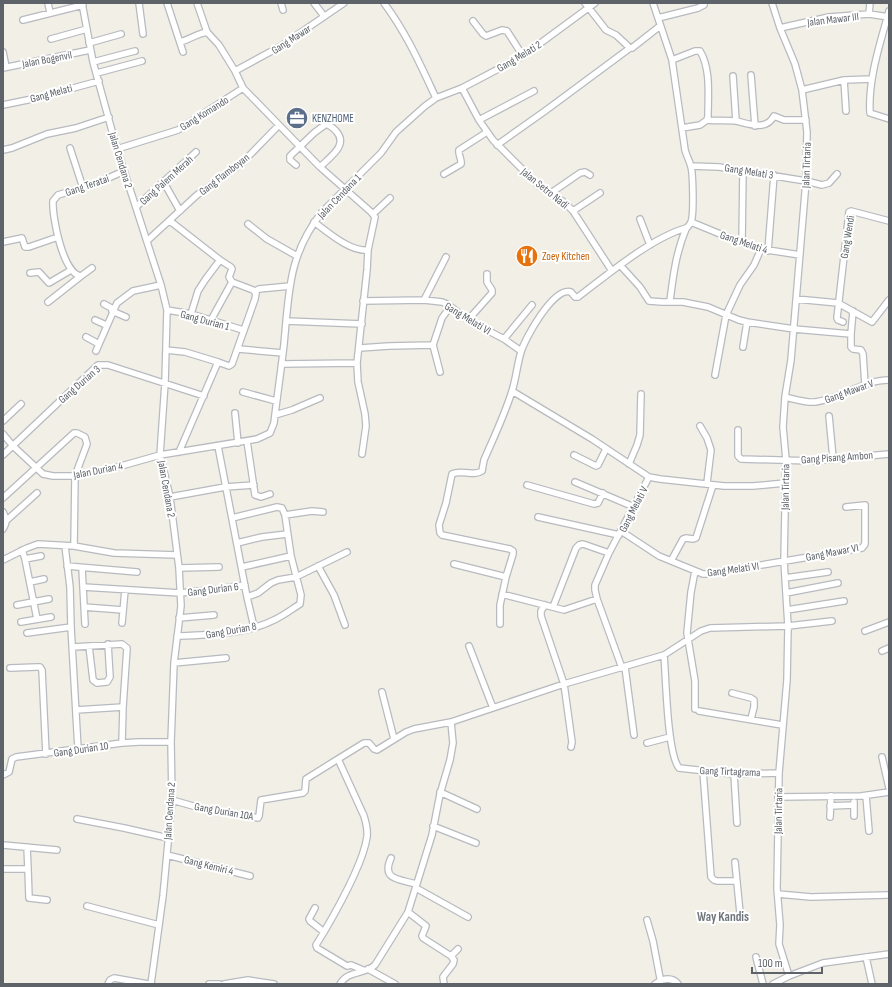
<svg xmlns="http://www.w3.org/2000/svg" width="892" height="987" viewBox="0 0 892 987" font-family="'Sofia Sans Condensed',sans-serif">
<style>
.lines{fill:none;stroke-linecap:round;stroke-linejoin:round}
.minor-casing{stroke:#b7babf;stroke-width:8}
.minor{stroke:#fff;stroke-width:5.5}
.labels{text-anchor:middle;stroke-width:4;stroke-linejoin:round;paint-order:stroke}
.street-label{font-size:11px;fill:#5e6369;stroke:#fff}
.service-label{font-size:11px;fill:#4e5e75;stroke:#fff;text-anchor:start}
.food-label{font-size:11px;fill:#c56008;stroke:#fff;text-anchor:start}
.quarter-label{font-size:13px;font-weight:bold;fill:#6f757b;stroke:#fff}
</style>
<rect width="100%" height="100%" fill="#f2efe7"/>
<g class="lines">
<g class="minor-casing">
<path id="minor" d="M48,3L50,13
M82,3L93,62L117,149L161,285L167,310L165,383L160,455L170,497L179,568L181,606L174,663L171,742L172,800L163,896L151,984
M139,3L143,34
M167,3L183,52
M197,3L207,32
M281,3L283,10
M314,3L324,16
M384,3C407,34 420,64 436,98
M585,3L606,30L616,35L630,48
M653,3L672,60L685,150C687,157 690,162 691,167C693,174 694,216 691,222C690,225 687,227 686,229C676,252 673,277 670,301
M772,3L780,28L795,64L802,90L807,132L806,181L791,360L785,397L783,427L786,460L784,561L788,626L787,680L779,773L777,888L780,925L779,944L789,976
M889,11C880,44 868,79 870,113L889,119
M869,14L870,3
M658,18L698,8L704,5V3
M23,20L83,5
M473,21L483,34L486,36L502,30L507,31L523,56
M780,28L829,17L869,14L889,17
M51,39L87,29
M89,43L121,34
M3,52L6,67
M672,60L695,51H700C711,69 708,95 708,116L707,120L700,125L682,128
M93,62L135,51
M3,68L90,50
M235,71L281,46L344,3
M97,73L142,61
M751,75L755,126
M733,76L736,121
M844,80L846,111
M462,88L479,120L493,140L539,186L564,202L573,211L612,271
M802,90L844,80L872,79
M3,105L37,98L99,81
M479,120L534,91
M707,120C717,121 727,120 736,121C750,124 766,131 774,116L784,120H806
M279,125L320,167L371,212L375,217L368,250L367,270L357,363L282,364
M497,145L545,111L630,48H632L660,26
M70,148L83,188
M117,149L178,130L243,88
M3,150L12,148L47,134L76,128L109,117
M296,165L290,160V156L314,133L326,124C330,125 333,128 336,131C349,145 330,157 320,167
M691,166L719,167L806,181L822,185L829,183L837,174
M444,174L461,164C462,159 458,155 459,150L487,132
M163,181L180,211
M551,193L580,173L585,172L590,175
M136,207L196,152
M573,211L600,193
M373,214L390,198
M640,219L650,245
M170,221L220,260
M314,222C328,232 350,252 368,250
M691,222L742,243L761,249L800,255
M248,224L267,239L297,256
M147,241L197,195L242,163L279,125L243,88L235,71L219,45L207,32C196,34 191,39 180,42
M3,242L22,238L25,247H29L58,237
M742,243L743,170
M768,251L774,175
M620,265L640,287L649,301L662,302H683L708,307L739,320L747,322L794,329L851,334
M92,268L81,276C63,274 52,217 53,201L58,195L95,184L124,171
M30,273L39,272L49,283L71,270
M255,291L259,289L290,286
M796,299L838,303L872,322L889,300
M424,300L446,257
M363,301L424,300L442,302L447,304L468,320L504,339L521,351
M48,302L81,276
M104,304L113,309
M167,310L191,314L243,330
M112,311L126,317
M853,311L851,334V347L853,349L861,350L863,354L865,385
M191,314L198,291L205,280L220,260L231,267L232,269L229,277L232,282L211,320
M95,320L106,325
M468,320L492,293V290L487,282V274
M286,321L362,324
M843,322L838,320L837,318L849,212L851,211L889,221
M86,337L99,344
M504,339L532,305
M743,347L747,322
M360,348L389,346L433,345
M238,349L283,353
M166,350L185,352L218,362
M96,351L117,303L133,291L161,285
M357,363L358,382L365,414L366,426L362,454
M440,372L433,345L442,318L450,307
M715,375L726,315L740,285L754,265L761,249
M512,391L592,439L649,477
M243,392L276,401
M785,397C794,399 806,403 815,402C841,399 863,380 889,380
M235,413L238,443
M275,415L292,410L320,398
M829,416L833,458
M3,421L21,404
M700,426L707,438L711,450L707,483
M738,430V456L741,459L812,461L889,454
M3,434L13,446L43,474L53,476H75L107,470L160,455L257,439L270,433L274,423C277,397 281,371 284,344C289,293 288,255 322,212L381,153L396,132L425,106L436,98L462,88L523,56L595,3
M247,441L255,495L261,497L270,494
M218,446L247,597L254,627
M179,452L218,362L229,366L232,364L255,299L256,293L253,290L232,282
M3,455L98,365H108L204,396
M574,455L596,466L598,465L606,449
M629,464L637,445L640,435L641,394
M575,482L634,507
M527,485L594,504L598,503L603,493
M170,497L225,487L254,485
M3,498L74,433H77L85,437L87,444L75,476L74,546
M3,512C7,520 7,522 3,529
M285,515L312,511L323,512
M538,517L619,535
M7,520L37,493
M621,531L659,556L703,574H708L862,548L865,544V505L846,507
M237,543L262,537L287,534
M65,546L70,587L71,627L78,749
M22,550L25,559L37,619
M25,559L41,556
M3,560L27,548L38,544L74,546L114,553L177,555
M671,561L683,539L686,538L693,539L696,538L713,485
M454,564L506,577
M67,566L137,572
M318,566L334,595L345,625
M242,567L291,556
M82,568L85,624
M179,568L219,567
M695,571L691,592L687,633L695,681V709
M785,578L828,572
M30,582L44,579
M83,587L180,593L219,589L245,585
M786,593L838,583
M502,594L564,610L597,599
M247,597L258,593L271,583L278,580L296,577L347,552
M17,605L49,599
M545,605L541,611V616L564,684L572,742L571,747
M84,607L123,610
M553,607L576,548L579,545L583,544L609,553
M787,610L844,601
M179,618L214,615
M21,622L51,617
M122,623L125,590
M500,624V605L506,577L513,554V551L510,549L442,535L440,533L439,525L446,503L452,474C461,469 473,477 482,471L484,460C494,437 505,414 512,391C516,379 517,365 521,352C525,338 554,286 571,292L575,297H578C607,275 651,238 686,228
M865,631L889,622
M27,633L71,627
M177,636C207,635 247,634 274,620C283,616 292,609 300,604L301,595L291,556L285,515L282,508L277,507L232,518
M89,646L93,680L97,683L107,682L110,677L108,644
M469,646L493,708
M73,647L122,644L127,648L123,707L122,743
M882,651L889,648
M664,655C666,677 667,753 679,768L734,774L779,773
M174,663L226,658
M625,667L634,735
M10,668L37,667H40L42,670L46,754
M622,668L597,599L595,590V585L609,553L649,477L660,479L724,486H753L785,483
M382,692L394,739
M732,693L751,698L754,700V707L751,719
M76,710L123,707
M699,711L782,725
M647,743L670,737
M882,757L889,788
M703,771L711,877L714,880L717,881H737
M734,774L737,823
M3,775L9,772L12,759L16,757L122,743L139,742H171
M440,792L477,809
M866,796L869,831
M778,797L861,796L889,792
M172,800L200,808L258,818L259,816L261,800L303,793L305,791L306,779L338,759L364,743H369L374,749L377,750L406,732L414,729L451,722
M830,806L854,805
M854,816V802
M830,817L831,796
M77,819L124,828L168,838
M433,826L476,843
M3,845L57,850
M167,855L250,876
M391,858C381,880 399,879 416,884
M735,862L740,913
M3,869H28L27,847
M28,869L29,898L47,900
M416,888L468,917
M778,894L811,897L888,895
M87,906L159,925
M315,908L309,919L310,921L324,932C338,908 363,864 367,837C368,829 366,823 364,816L338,759
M408,912L426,926L422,936L423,938L451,956L458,949
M647,920L653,941L660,978L662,980C669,978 674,979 678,984
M324,932L316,945L317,948L347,966L351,965L363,970
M756,957L763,984
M866,957L872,984
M368,969L395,984
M108,984L110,980L114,978L148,984
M209,984H219
M224,984L248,980L274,984
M340,984C348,970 364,975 375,965L408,912L432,835L440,794L450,760L453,743L451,722L564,684L664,655L701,631L710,628L788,626L832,621
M444,984L443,977L453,964L454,960L451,956
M655,984L661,980
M773,984L789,976L823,963L889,954"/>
</g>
<use href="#minor" class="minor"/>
</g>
<defs>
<g id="office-disc" transform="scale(1.15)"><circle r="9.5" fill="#5c6f8a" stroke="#fff"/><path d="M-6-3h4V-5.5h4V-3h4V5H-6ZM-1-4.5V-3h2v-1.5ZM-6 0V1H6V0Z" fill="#fff"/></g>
<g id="restaurant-disc" transform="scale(1.15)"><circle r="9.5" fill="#e8710a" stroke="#fff"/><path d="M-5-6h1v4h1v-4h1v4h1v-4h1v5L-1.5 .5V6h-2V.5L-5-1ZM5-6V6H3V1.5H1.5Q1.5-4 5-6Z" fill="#fff"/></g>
</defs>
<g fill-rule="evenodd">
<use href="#office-disc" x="297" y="118"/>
<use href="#restaurant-disc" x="527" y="256"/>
</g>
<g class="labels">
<g class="street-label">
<text transform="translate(833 19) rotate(-7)" y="4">Jalan Mawar III</text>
<text transform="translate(291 39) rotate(-33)" y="4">Gang Mawar</text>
<text transform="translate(519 56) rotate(-31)" y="4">Gang Melati 2</text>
<text transform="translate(47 59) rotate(-11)" y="4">Jalan Bogenvil</text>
<text transform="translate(51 93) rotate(-15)" y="4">Gang Melati</text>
<text transform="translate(204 113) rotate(-32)" y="4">Gang Komando</text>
<text transform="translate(121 160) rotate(73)" y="4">Jalan Cendana 2</text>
<text transform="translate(806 165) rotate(-88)" y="4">Jalan Tirtaria</text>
<text transform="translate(749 171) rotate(9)" y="4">Gang Melati 3</text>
<text transform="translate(224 174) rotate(-38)" y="4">Gang Flamboyan</text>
<text transform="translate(166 180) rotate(-42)" y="4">Gang Palem Merah</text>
<text transform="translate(87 185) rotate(-19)" y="4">Gang Teratai</text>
<text transform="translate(545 188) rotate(39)" y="4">Jalan Setro Nadi</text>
<text transform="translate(339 196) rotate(-46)" y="4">Jalan Cendana 1</text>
<text transform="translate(847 237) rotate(-81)" y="4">Gang Wendi</text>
<text transform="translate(744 242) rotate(19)" y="4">Gang Melati 4</text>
<text transform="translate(468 318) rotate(31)" y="4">Gang Melati VI</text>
<text transform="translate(205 320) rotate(15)" y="4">Gang Durian 1</text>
<text transform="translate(79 384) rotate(-41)" y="4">Gang Durian 3</text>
<text transform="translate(849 391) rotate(-20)" y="4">Gang Mawar V</text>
<text transform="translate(837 457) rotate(-4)" y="4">Gang Pisang Ambon</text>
<text transform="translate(98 470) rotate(-11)" y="4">Jalan Durian 4</text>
<text transform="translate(785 487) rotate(-89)" y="4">Jalan Tirtaria</text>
<text transform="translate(167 489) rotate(80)" y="4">Jalan Cendana 2</text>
<text transform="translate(633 509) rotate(-63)" y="4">Gang Melati V</text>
<text transform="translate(832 552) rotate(-11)" y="4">Gang Mawar VI</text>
<text transform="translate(733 569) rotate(-8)" y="4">Gang Melati VI</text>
<text transform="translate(213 589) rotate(-7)" y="4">Gang Durian 6</text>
<text transform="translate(231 630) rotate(-10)" y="4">Gang Durian 8</text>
<text transform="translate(81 749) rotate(-8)" y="4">Gang Durian 10</text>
<text transform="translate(730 771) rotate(2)" y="4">Gang Tirtagrama</text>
<text transform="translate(169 811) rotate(-86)" y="4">Jalan Cendana 2</text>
<text transform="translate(224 811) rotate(10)" y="4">Gang Durian 10A</text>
<text transform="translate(778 811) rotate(-89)" y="4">Jalan Tirtaria</text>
<text transform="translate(209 865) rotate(14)" y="4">Gang Kemiri 4</text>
</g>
<g class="service-label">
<text x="312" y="122">KENZHOME</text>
</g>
<g class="food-label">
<text x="542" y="260">Zoey Kitchen</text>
</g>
<g class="quarter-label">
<text x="723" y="921">Way Kandis</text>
</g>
</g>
<rect width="892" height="987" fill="none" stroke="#5e6369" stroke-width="8"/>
<path d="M752 967v6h70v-6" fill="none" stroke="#5e6369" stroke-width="2"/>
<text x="758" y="967" font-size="12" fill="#5e6369" stroke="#ffffff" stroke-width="3" paint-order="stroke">100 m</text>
</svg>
